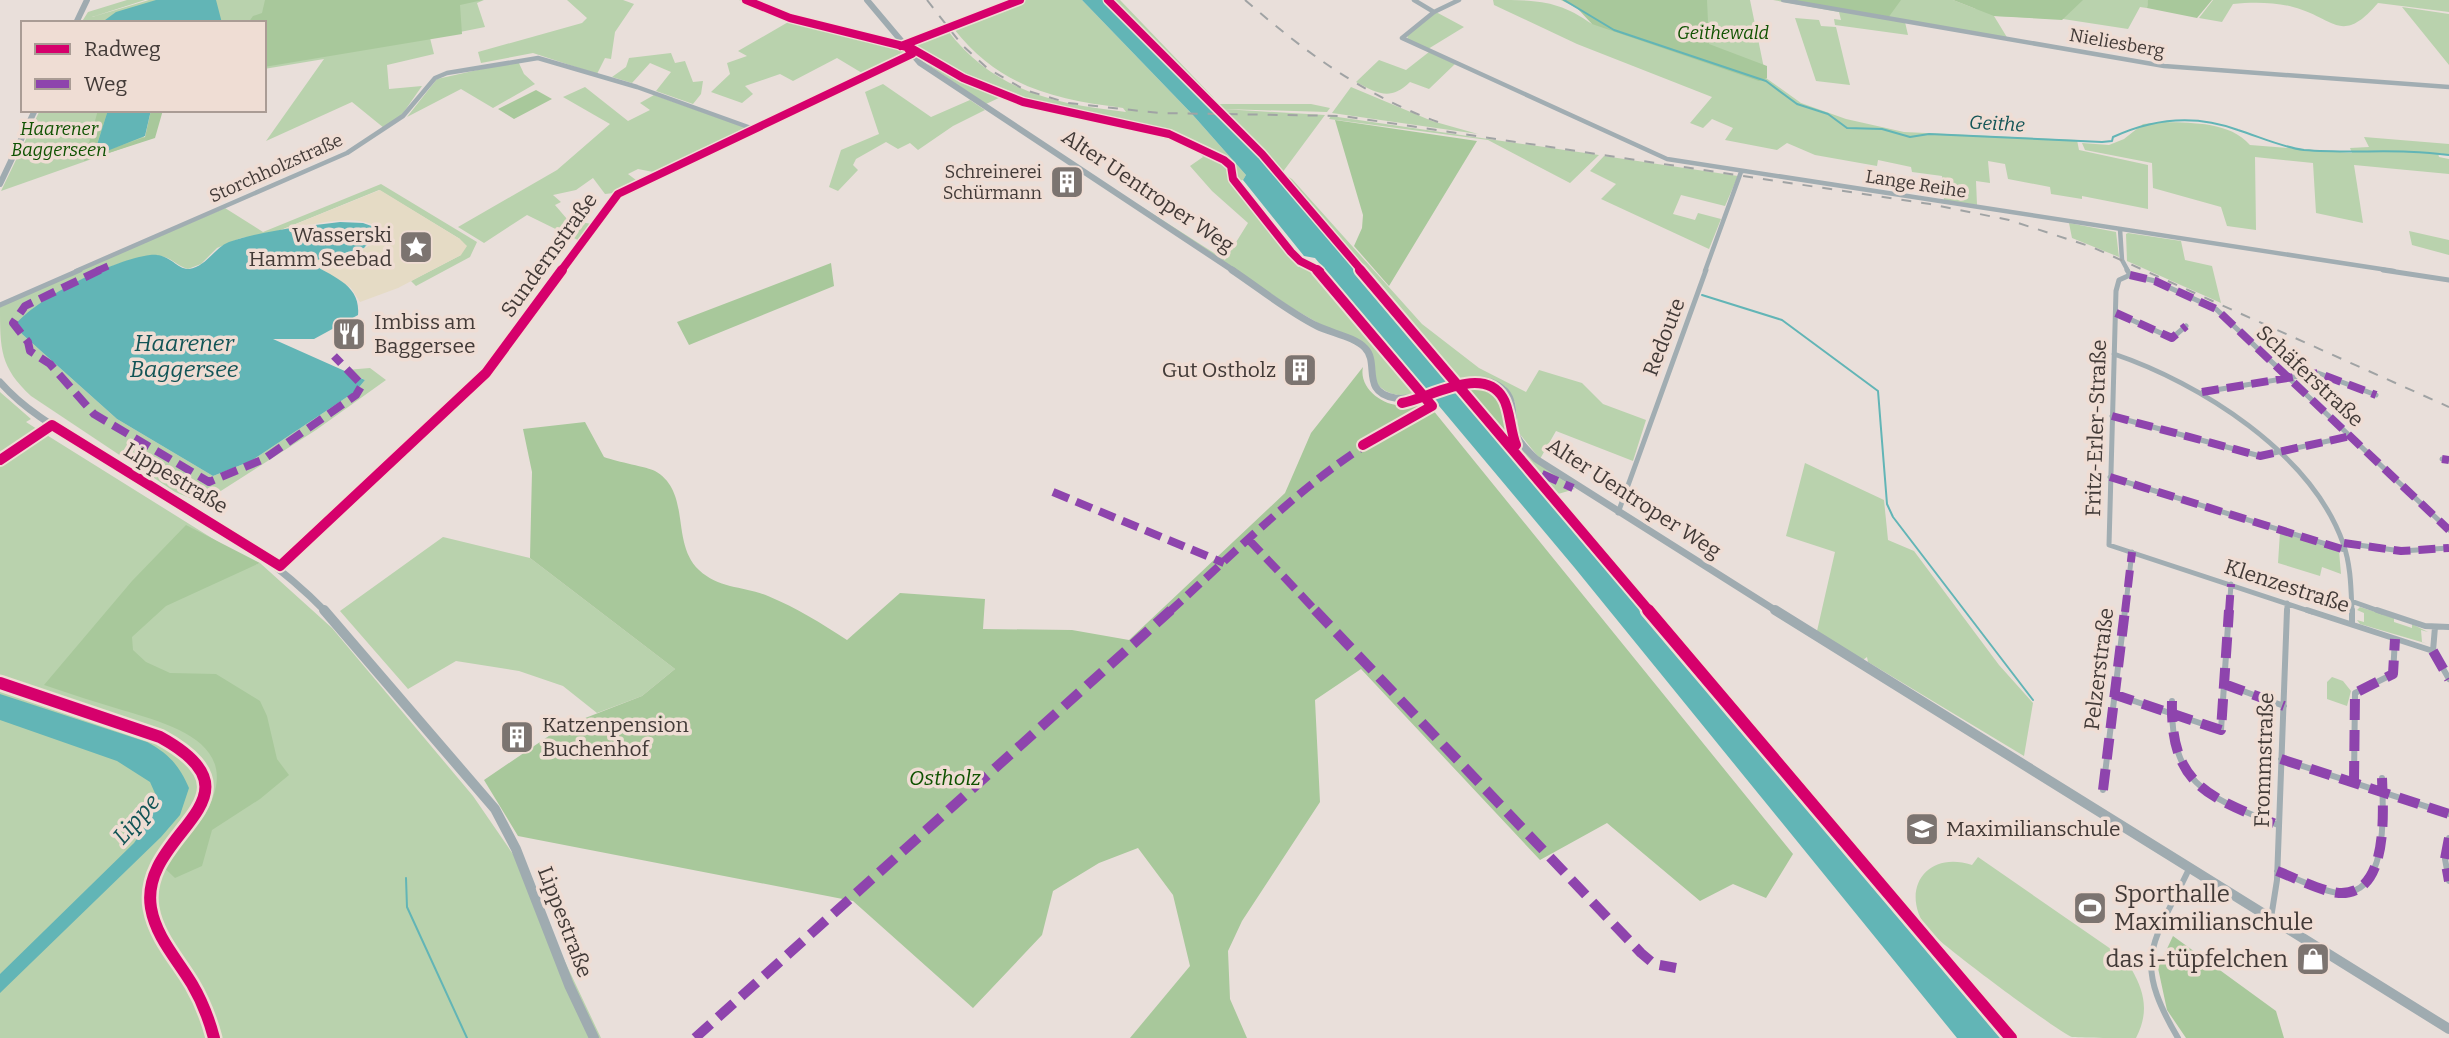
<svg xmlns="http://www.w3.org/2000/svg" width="2449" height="1038" viewBox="0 0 2449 1038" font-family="Bitter,serif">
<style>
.green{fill:#b9d2ad}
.forest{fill:#a8c89b}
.sand{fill:#e5dbc5}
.water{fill:#62b5b6}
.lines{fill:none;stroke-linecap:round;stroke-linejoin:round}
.stream{stroke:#62b5b6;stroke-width:2}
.street-far2{stroke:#a1adb2;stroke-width:4.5}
.street-far1{stroke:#a1adb2;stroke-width:5}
.street{stroke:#a1adb2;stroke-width:6}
.secondary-far2{stroke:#9fabb0;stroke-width:6}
.secondary-far1{stroke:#9fabb0;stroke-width:7}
.secondary{stroke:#9fabb0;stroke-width:10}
.rail{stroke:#a0a3a4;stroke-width:2;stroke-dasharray:10 10;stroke-linecap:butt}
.quiet-far2{stroke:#8e44ad;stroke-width:7;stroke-dasharray:13 7;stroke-linecap:butt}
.quiet-far1{stroke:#8e44ad;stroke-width:8;stroke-dasharray:17 8;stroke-linecap:butt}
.quiet{stroke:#8e44ad;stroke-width:10;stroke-dasharray:21 10;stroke-linecap:butt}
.cycleway-far2-casing{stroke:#efddd4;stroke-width:11}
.cycleway-far1-casing{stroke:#efddd4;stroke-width:14}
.cycleway-casing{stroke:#efddd4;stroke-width:17}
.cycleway-far2{stroke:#d6006c;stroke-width:8}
.cycleway-far1{stroke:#d6006c;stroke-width:10}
.cycleway{stroke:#d6006c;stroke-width:12}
.labels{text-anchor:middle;stroke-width:7;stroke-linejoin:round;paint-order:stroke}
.far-park-label{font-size:18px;font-style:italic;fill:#0f5200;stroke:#efddd4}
.far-street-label{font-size:18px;fill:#423a37;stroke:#efddd4}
.far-poi-label{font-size:18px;fill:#423a37;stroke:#efddd4;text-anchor:end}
.far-water-label{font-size:19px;font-style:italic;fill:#125456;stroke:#efddd4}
.street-label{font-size:21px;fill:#423a37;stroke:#efddd4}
.poi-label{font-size:21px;fill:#423a37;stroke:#efddd4;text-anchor:start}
.park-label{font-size:21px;font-style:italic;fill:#0f5200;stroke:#efddd4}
.water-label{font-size:23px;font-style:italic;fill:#125456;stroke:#efddd4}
.near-poi-label{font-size:24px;fill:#423a37;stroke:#efddd4;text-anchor:start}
</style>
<rect width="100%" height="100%" fill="#e9dfda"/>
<path class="green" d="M127,0H145L92,17L149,0H484L477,3L485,27L430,38L434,54L387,65L389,89L422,86L401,116L384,128L352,102L266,141L324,59L264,69V23H81L88,12Z
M567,0H623L634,4L615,32L611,59L605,58L597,74L533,53L481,63L478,52L582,23L587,18Z
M739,0H751L797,18L900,43L906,51L862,73L837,58L793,81L780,74L745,86L753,94L742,103L711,92L730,74L727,63L747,56L738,51L790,21Z
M1008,0H1082L1192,114L1246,175L1243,180L1231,182L1298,267L1320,264L1426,390C1407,397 1390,399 1375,382L1372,354L1292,308L1136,203L1225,260L1248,223L1212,191L1190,166L1203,157L1196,149L1164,138L1166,133L1075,118L1003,96L986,104L930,66L910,46L948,31C995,91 1053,104 1126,112L1123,108C1052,99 1000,87 954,29Z
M1104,0H1120L1213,97L1217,104H1311L1330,108L1327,112L1222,109L1325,115L1282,173L1292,179L1422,324L1479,368L1526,392L1539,370L1582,383L1603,404L1646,420L1633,461L1556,431L1540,459L1519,433L1515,402L1505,386L1474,376L1450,381L1276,175Z
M1493,0C1537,0 1558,0 1592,24L1590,17L1565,0H1750L1766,78L1801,103L1846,119L1904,132L2077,140L2079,150L2148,165V209L2082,196V199L2051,194L2050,187L2008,179L2005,164L1988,161L1990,183L1976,181L1977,205L1944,200L1942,176L1912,172L1911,167L1878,160L1877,166L1815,155L1787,143L1777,150L1725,140L1733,128L1712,119L1703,128L1690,123L1712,97L1577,44L1494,5Z
M1773,0H1953L1976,9L1962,0H2211L2148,2L2147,8L2140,7L2128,29L2063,19L1994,16L2008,39L1905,22L1908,35L1835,25L1834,19L1841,20L1839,12Z
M2213,0H2449V12L2378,3C2341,46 2335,18 2293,7C2275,2 2252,2 2233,4L2222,22L2199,18Z
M2402,7L2449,14V65Z
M1436,12L1464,27L1428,49L1408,40L1407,35Z
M1795,18L1819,20L1821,26L1836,27L1850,85L1816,81Z
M1429,52L1455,64L1429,89L1410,82C1390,101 1379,94 1356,82L1379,60L1406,70Z
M671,53L675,63L685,61L693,82L703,81L701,94L693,104L656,91L671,72L650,63L632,83L612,77L626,67L629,58Z
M518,61L524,74L535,84L493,108L461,89L407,117L437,79Z
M883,84L931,117L970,100L985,110L953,126L918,150L910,143L898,149L886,142L856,159L853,165L858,170L838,191L829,187L841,150L879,134L865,92Z
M585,87L628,121L650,110L640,103L654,95L747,128L653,172L638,169L628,174L636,180L614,193L605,194L593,178L576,190L553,195L561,202L555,205L567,219L591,224L580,241L527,215L484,243L458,227L557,170L610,124L563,97Z
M1351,87L1432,121L1478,134L1332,113Z
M40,110H149L143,141L1,191Z
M1331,116L1599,155L1570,183L1488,140L1329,119Z
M2165,122C2194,123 2230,122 2250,145L2352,153L2350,148L2369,147L2364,137L2449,144V155L2438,153L2439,157L2449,159V174L2354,165L2363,223L2316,213L2313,163L2255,157L2256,230L2227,226L2221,207L2153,188L2152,163L2085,150L2082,143L2109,145L2124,139L2143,124Z
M1604,156L1738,176L1725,206L1681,195L1673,214L1695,220L1698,213L1721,219L1709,249L1601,199L1616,184L1590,171Z
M381,184L477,242L470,257L416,286L411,281L461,255L460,239L379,190L271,234L241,238L217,248L201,264L188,269C176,266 172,257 159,256C141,253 93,272 78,283C58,298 41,317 22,334L117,419L213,476L251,461L356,391L365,380L346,370L370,368L386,380L316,430L202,503L175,492L31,396C0,367 0,350 0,305L225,208L263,232Z
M2069,223L2116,232L2119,257L2072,238Z
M2409,231L2449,240V255L2412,245Z
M2128,233L2181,241L2185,260L2212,266L2221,303L2127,261L2126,234Z
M1463,387L1511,445L1514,444L1575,489L1548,497L1457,390Z
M0,392L31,419L26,422L37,429L255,565L260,563L332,628L473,796L517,860L601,1038H0Z
M1805,463L1884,500L1888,540L1914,551L1999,665L2033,703L2024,756L1868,662L1867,657L1863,660L1817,631L1835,552L1786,536Z
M2280,532L2339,551L2341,574L2322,567L2320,576L2278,563Z
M443,537L530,558L675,669L642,696L597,713L563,686L519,671L456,661L408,689L340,611Z
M2360,607L2394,618V622L2412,628V624L2428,632L2421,630L2422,642L2428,644L2360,624L2357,620L2364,622V613L2357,610Z
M2332,677L2343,681L2351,691L2347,706L2327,699V682Z
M1978,857L2134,965L2132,970C2145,993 2149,1013 2136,1038C2120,1038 2086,1038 2072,1037C2058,1032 1936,941 1927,929C1899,890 1926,850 1972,865Z"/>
<path class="forest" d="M265,0H483L460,5L462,34L264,67V23H248L253,16L262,13Z
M1561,0H1707L1709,44L1767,66V78L1759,81L1592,24L1577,8Z
M1784,0H1901L1888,18Z
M1953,0H2083L2062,20L1994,16Z
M2148,0H2212L2197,18L2147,8Z
M536,90L552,99L514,119L498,109Z
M98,110H108L95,150L102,152L145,137L151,110H163L155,138L84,161Z
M1335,120L1477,141L1389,286L1354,246L1362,228L1363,215Z
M831,263L834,286L689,345L677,322Z
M1363,367C1358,389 1386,409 1408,405C1413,404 1419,401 1424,399L1793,854L1766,898L1733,884L1700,901L1607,823L1540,860L1361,669L1315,700L1320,802L1242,921L1228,951L1230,999L1247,1038H1130L1190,966L1173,895L1138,848L1099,863L1053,891L1042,935L973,1008L853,901L518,836L484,780L562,727L642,696L675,669L530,558L532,472L523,429L585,422L604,457C617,462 648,467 655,471C692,492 670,543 699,570C719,589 744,586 768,596C797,608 821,623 847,640L900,593L985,599L983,629L1072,630L1129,640L1285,493L1311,433Z
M1471,384L1490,388L1501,395L1508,434L1514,444L1511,445L1463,387Z
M186,525L260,563L166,606L132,637L133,650L146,662L170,673L216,674L260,701L267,716L277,759L289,775L260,799L212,830L202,866L175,878L158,862C172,848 193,833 204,816C246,745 176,726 122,710C96,702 70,694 44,685L132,581Z
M2173,936L2276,1011L2284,1038H2186L2167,1010L2158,968Z"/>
<path class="sand" d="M380,190L460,239L467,246L461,255L398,288L360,302L351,288L310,262C324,252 382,258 378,227C348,211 302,228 271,234Z"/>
<path class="water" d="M156,0H216L222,23H101L116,12Z
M1082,0H1104L1276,175L2003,1038H1957L1574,567L1320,264L1315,258L1304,256L1243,180L1246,175L1192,114Z
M108,110H151L145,136L97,155L95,151Z
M340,222L363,223L377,228L378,232L364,248L309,262C332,277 361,284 358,315L314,339H273L365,380L356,391L251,461L213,476L117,419L22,334L17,323C39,297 115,259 150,255C170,253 177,270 189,269C206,267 214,248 229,242C260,231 306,226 340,222Z
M0,694L147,742C169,754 179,765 189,788L180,815L161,837L0,993V974L134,843L151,818L158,800L150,782L117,761L0,720Z"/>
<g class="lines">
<path class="stream" d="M1564,0L1614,30L1766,81L1797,104L1828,114L1847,128L1882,129L1910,137L1929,134L2102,142L2112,141L2113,137C2154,118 2195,114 2238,130C2260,137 2281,147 2304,150C2353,154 2401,148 2449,155
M1702,295L1782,320L1878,391L1887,504L1893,517L2033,700
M406,878L407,907L467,1038"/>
<path class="street-far2" d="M1414,0L1434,12
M1459,0L1434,12L1402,38L1667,159L2394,271
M1783,0L2164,66L2449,87
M906,46L1020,0
M2120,229L2122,260L2128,271
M76,271L347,153L403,116L435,78L447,73L538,58L637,87L751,128
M561,271L618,194L912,54
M1705,271L1741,172"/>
<path class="street-far1" d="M2127,270L2130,275L2119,280L2116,291L2109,545L2312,612
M2383,270L2449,280
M2130,275L2155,281L2216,309L2449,530
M0,305L80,270
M2116,313L2172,338L2186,326
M2114,354C2200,383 2311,453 2343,543C2351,565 2351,589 2352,612
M2203,392L2318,373L2376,395
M2112,416L2260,456L2351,436
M2442,459L2449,460
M2110,477L2345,550
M1618,513L1706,270
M2344,543L2401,551L2449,548
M280,566L486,373L562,270
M2351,601L2382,612
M2125,612L2132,552
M2229,612L2231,584
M2287,612V603"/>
<path class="street" d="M2307,610L2433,651
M2352,610V624
M2377,610L2425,626L2449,627
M2433,651L2449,679
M2433,651L2435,627
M2224,684L2284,706
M2113,694L2221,730L2229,610
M2172,701C2170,785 2208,797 2278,825
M2281,759L2449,814
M2354,782L2355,693L2393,674L2395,639
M2103,790L2125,610
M2449,838L2445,859L2449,881
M2277,871C2293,877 2323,892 2339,893C2390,896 2383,809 2382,778
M2271,918L2277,880L2287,610
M2178,1038C2131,958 2153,945 2189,869"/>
<path class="secondary-far2" d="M867,0L920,63L1234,271
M76,23L87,0
M0,184L35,110"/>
<path class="secondary-far1" d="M1232,270C1259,288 1287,311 1317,326C1331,333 1355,337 1365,348C1380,363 1360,392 1395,398C1429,403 1471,362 1503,389C1516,399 1511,419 1516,434C1520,444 1528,451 1536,459L1778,612
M0,382C28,414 67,434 103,456C182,504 261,545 326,612
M0,460L52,425"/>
<path class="secondary" d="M324,610L495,809L516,849L569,985L594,1038
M1775,610L2449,1029"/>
<path class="rail" d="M927,0L962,45L987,68L1025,90L1068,103L1159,113L1343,116L1930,204L2009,220L2092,247L2449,407
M1245,0C1305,52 1363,95 1438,122"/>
<path class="quiet-far2" d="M97,271L108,266"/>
<path class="quiet-far1" d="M100,270L25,306L13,323L28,342L30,351L50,364L94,414L209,482L264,459L356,395L362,385L334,356
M2130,275L2155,281L2216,309L2449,530
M2116,313L2172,338L2186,326
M2202,392L2318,373L2376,395
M2112,416L2260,456L2351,436
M2442,459L2449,460
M1542,474L1573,488
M2110,477L2345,550
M1053,492L1224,563
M1249,540L1317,612
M2344,543L2401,551L2449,548
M1169,612C1230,557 1300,486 1369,443
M2125,612L2132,552
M2229,612L2231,584"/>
<path class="quiet" d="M1315,610L1641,953L1654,964L1676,968
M2433,651L2449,679
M2224,684L2284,706
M2113,694L2221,730L2229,610
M2172,701C2170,785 2208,797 2278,825
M2281,759L2449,814
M2354,782L2355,693L2393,674L2395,639
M2103,790L2125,610
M2449,838L2445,859L2449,881
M2277,871C2293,877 2323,892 2339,893C2390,896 2383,809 2382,778
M695,1038L1171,610"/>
<g class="cycleway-far2-casing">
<path id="cycleway-far2" d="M746,0L790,18L911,48L963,78L1023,102L1169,134L1224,160L1231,166L1233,179L1291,252L1300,261L1320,271
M1108,0L1262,154L1362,271
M901,46L1020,0
M561,271L618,194L912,54L906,46"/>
</g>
<g class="cycleway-far1-casing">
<path id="cycleway-far1" d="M1317,270L1432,406L1363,445
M1360,270L1650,612
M1402,403C1430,398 1483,364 1503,398C1510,408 1510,431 1516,445
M0,460L52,425L280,566L486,373L562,270"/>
</g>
<g class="cycleway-casing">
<path id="cycleway" d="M1648,610L2011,1038
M0,683L160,737C273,799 138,832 151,908C156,937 177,959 192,984C202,1001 209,1019 214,1038"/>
</g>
<use href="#cycleway-far2" class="cycleway-far2"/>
<use href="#cycleway-far1" class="cycleway-far1"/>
<use href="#cycleway" class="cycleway"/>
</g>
<defs>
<g id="building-square" transform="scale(1.75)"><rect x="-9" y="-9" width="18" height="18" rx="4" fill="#7c7470" stroke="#efddd4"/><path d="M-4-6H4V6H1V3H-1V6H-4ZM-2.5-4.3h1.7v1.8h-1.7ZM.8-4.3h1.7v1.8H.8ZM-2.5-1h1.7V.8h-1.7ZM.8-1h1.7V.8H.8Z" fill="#fff"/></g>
<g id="sight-square" transform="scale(1.75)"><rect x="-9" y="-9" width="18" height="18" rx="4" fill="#7c7470" stroke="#efddd4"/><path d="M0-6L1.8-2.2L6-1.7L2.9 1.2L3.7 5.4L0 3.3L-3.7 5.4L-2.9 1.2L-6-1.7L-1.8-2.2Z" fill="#fff"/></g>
<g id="restaurant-square" transform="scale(1.75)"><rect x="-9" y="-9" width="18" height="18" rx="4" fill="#7c7470" stroke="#efddd4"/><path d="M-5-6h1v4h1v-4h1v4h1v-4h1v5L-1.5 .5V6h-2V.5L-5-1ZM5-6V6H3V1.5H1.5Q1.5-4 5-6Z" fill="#fff"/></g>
<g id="school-square" transform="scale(1.75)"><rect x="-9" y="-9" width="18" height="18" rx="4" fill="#7c7470" stroke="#efddd4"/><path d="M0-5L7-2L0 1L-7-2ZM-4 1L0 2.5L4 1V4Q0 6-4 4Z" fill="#fff"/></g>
<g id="stadium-square" transform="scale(1.75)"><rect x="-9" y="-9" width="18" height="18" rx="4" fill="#7c7470" stroke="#efddd4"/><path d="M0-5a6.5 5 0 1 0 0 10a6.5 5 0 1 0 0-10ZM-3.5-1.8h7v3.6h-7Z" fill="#fff"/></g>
<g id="shop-square" transform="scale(1.75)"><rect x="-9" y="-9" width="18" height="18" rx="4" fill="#7c7470" stroke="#efddd4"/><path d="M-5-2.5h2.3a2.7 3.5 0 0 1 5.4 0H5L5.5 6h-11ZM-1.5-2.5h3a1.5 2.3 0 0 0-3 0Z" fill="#fff"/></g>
</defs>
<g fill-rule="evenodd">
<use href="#building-square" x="1067" y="182"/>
<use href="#sight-square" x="416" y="247"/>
<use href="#restaurant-square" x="349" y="334"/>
<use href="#building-square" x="1300" y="370"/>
<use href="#building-square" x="517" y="737"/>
<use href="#school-square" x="1922" y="829"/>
<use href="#stadium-square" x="2090" y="908"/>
<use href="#shop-square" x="2313" y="959"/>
</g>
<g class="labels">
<g class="far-park-label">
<text x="1723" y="39">Geithewald</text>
<text x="59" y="135">Haarener<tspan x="59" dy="21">Baggerseen</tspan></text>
</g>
<g class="far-street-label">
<text transform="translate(2117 43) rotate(10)" y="6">Nieliesberg</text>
<text transform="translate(276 168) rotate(-24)" y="6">Storchholzstraße</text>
<text transform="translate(1916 184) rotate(9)" y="6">Lange Reihe</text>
</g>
<g class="far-poi-label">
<text x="1042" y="178">Schreinerei<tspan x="1042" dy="21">Schürmann</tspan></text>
</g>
<g class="far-water-label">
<text transform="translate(1997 123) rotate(3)" y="7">Geithe</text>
</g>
<g class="street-label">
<text transform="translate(1148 191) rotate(34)" y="7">Alter Uentroper Weg</text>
<text transform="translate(549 255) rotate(-54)" y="7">Sundernstraße</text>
<text transform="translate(1664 337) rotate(-69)" y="7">Redoute</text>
<text transform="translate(2310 376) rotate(43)" y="7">Schäferstraße</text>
<text transform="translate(2096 428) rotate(-88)" y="7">Fritz-Erler-Straße</text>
<text transform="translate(176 478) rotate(31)" y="7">Lippestraße</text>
<text transform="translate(1634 498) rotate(33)" y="7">Alter Uentroper Weg</text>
<text transform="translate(2287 586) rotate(18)" y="7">Klenzestraße</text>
<text transform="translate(2099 669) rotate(-83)" y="7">Pelzerstraße</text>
<text transform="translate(2264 760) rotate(-88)" y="7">Frommstraße</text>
<text transform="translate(565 922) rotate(69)" y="7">Lippestraße</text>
</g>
<g class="poi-label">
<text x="392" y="242" text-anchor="end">Wasserski<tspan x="392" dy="24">Hamm Seebad</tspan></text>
<text x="374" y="329">Imbiss am<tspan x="374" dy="24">Baggersee</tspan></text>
<text x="1276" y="377" text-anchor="end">Gut Ostholz</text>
<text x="542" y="732">Katzenpension<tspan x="542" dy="24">Buchenhof</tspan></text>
<text x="1946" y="836">Maximilianschule</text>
</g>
<g class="park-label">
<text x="945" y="785">Ostholz</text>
</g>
<g class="water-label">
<text x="184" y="351">Haarener<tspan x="184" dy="26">Baggersee</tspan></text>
<text transform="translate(136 819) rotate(-49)" y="8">Lippe</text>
</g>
<g class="near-poi-label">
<text x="2114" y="902">Sporthalle<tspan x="2114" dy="28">Maximilianschule</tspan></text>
<text x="2288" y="967" text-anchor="end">das i-tüpfelchen</text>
</g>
</g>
<rect x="21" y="21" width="245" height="91" fill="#efddd4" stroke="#aa9c95" stroke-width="2"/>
<rect x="35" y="44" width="35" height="10" fill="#d6006c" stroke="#aa9c95" stroke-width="2"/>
<text x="84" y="56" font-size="21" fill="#423a37">Radweg</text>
<rect x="35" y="79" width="35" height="10" fill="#8e44ad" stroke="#aa9c95" stroke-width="2"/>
<text x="84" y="91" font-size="21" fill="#423a37">Weg</text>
</svg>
